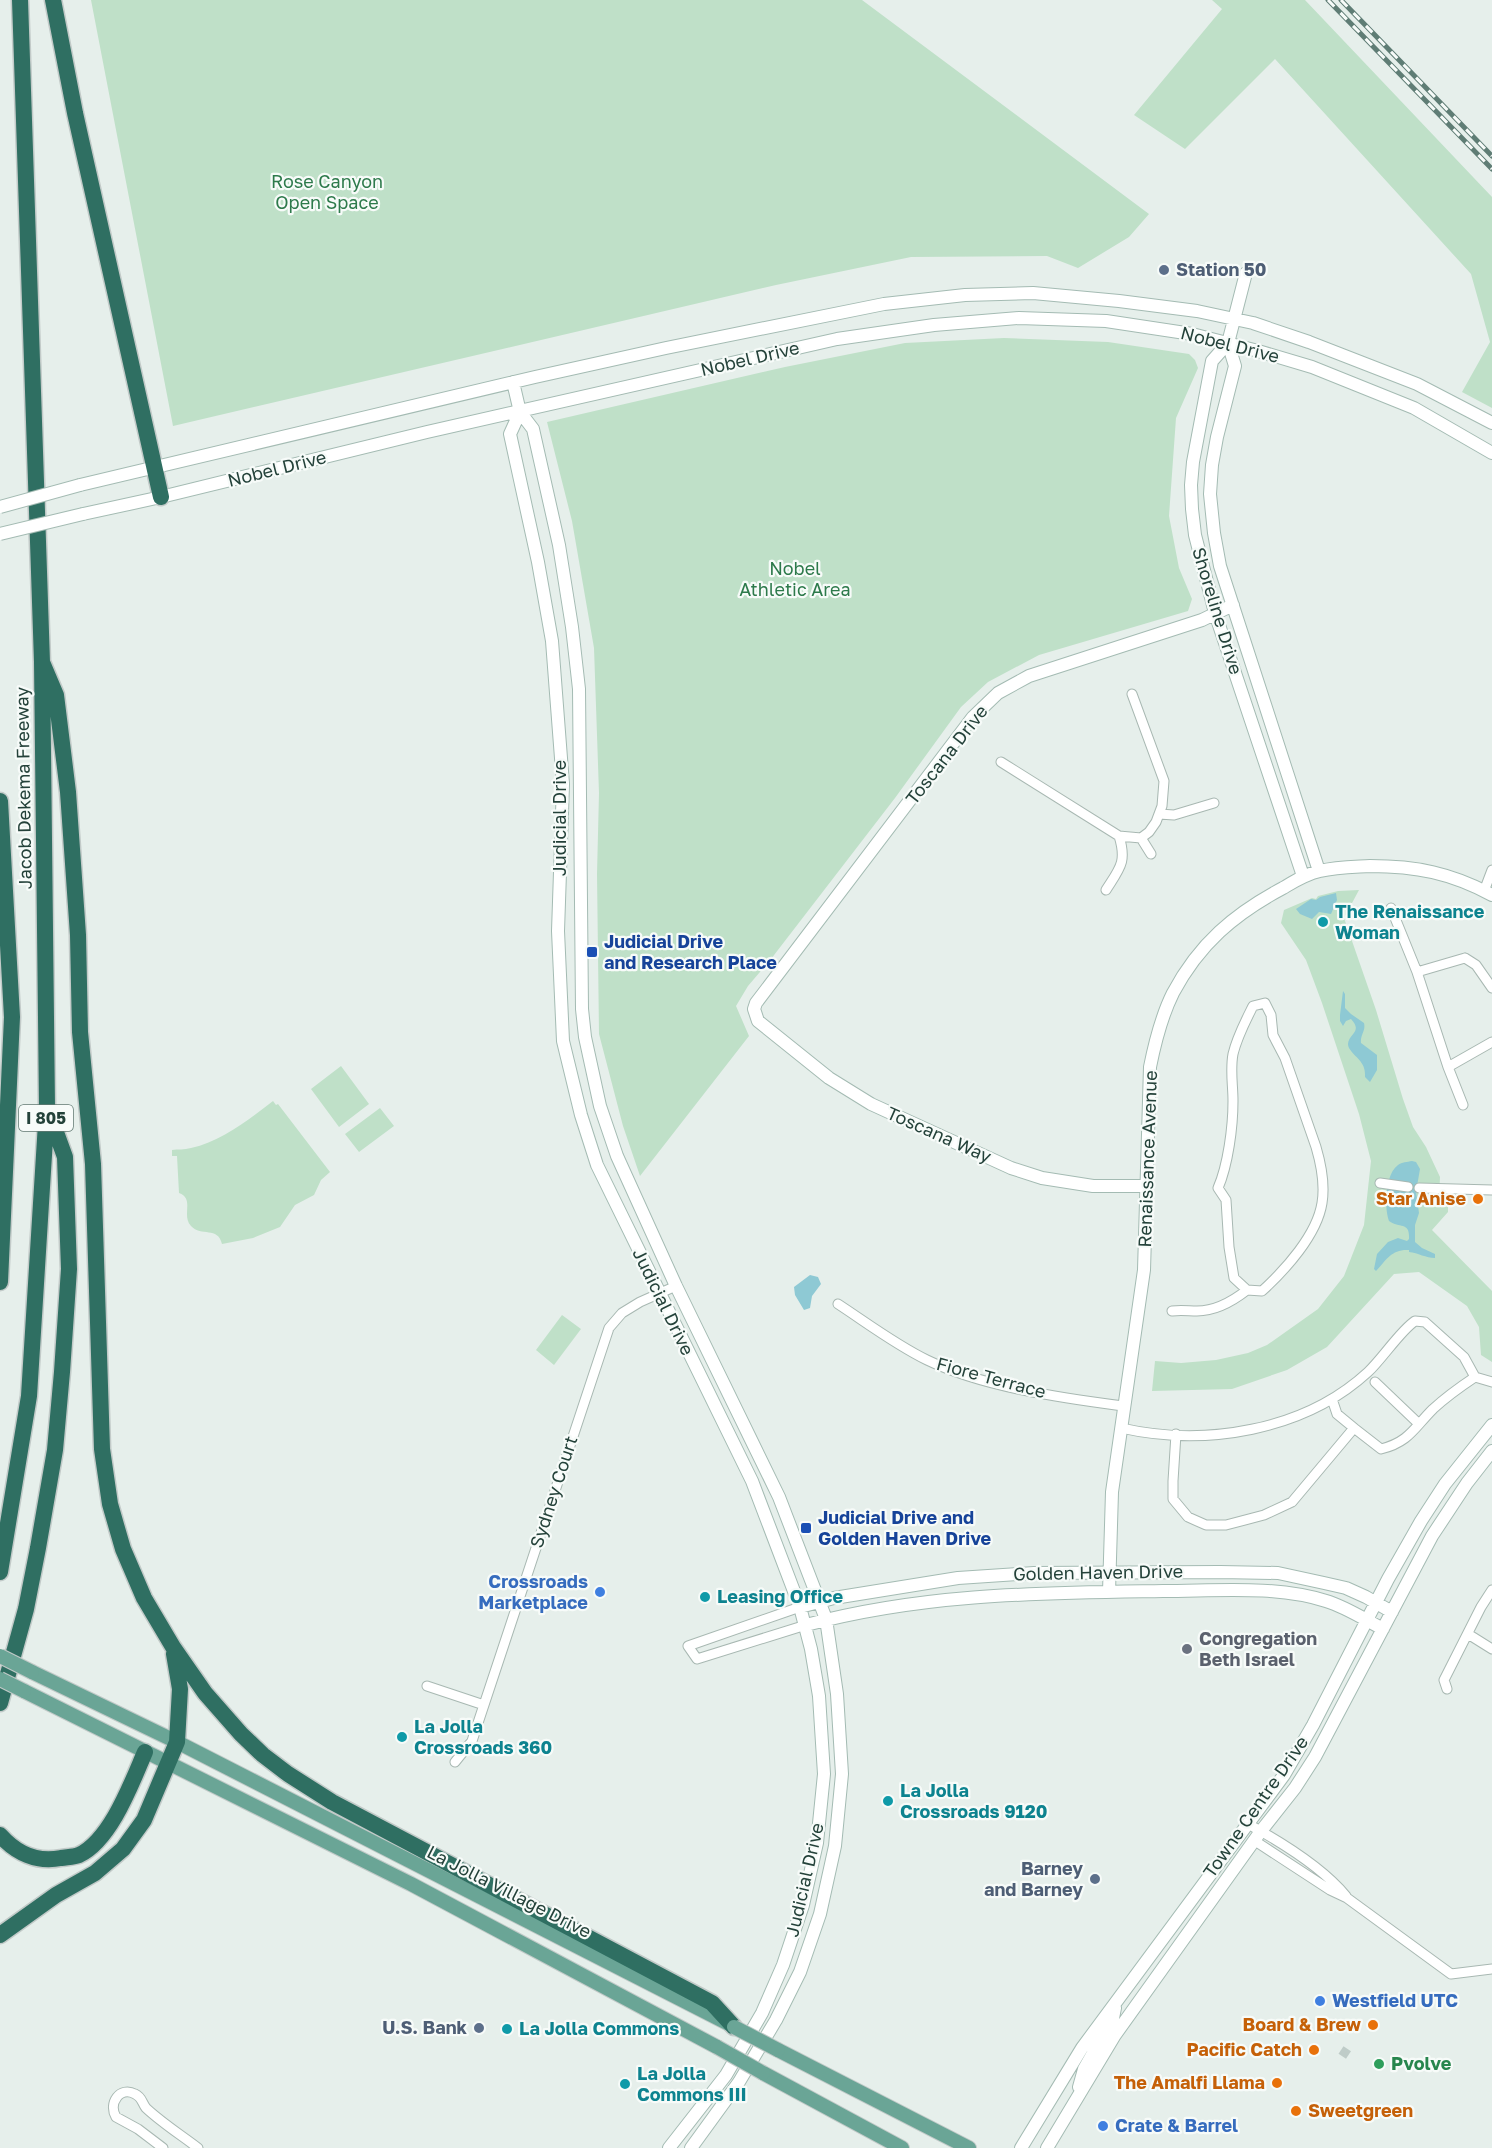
<svg xmlns="http://www.w3.org/2000/svg" width="1492" height="2148" viewBox="0 0 1492 2148" font-family="'Golos Text',sans-serif">
<style>
.green{fill:#bfe0c8}
.water{fill:#8ec9d4}
.lines{fill:none;stroke-linecap:round;stroke-linejoin:round}
.street-tunnel{stroke:#bfccc8;stroke-width:9;stroke-dasharray:9 4.5;stroke-linecap:butt}
.street-casing{stroke:#a8b8b2;stroke-width:11}
.secondary-casing{stroke:#a4bbb3;stroke-width:14}
.primary-casing{stroke:#c2cac8;stroke-width:16}
.highway-casing{stroke:#c2cac8;stroke-width:19}
.street{stroke:#fff;stroke-width:9}
.secondary{stroke:#fff;stroke-width:12}
.primary{stroke:#6aa596;stroke-width:14}
.highway{stroke:#2f6f62;stroke-width:16}
.rail-casing{stroke:#5f7d75;stroke-width:5}
.rail{stroke:#f7fbf9;stroke-width:3;stroke-dasharray:9;stroke-linecap:butt}
.secondary-bridge-casing{stroke:#a4bbb3;stroke-width:14;stroke-linecap:butt}
.primary-bridge-casing{stroke:#c2cac8;stroke-width:16;stroke-linecap:butt}
.secondary-bridge{stroke:#fff;stroke-width:12}
.primary-bridge{stroke:#6aa596;stroke-width:14}
.service-dot{fill:#5c6f8a;stroke:#f7fbf9;stroke-width:2}
.culture-dot{fill:#0f9aa8;stroke:#f7fbf9;stroke-width:2}
.transit-dot{fill:#1a4fb4;stroke:#f7fbf9;stroke-width:2}
.food-dot{fill:#e8710a;stroke:#f7fbf9;stroke-width:2}
.shop-dot{fill:#3f7fe0;stroke:#f7fbf9;stroke-width:2}
.worship-dot{fill:#6b7280;stroke:#f7fbf9;stroke-width:2}
.leisure-dot{fill:#2e9e5b;stroke:#f7fbf9;stroke-width:2}
.labels{text-anchor:middle;stroke-width:4.5;stroke-linejoin:round;paint-order:stroke}
.shield{fill:#f7fbf9;stroke:#637a73;stroke-width:1.5}
.shield-label{font-size:16px;font-weight:bold;fill:#24423a}
.park-label{font-size:18px;fill:#2d7a4b;stroke:#f7fbf9}
.service-label{font-size:18px;font-weight:bold;fill:#4e5e75;stroke:#f7fbf9;text-anchor:end}
.street-label{font-size:18px;fill:#24423a;stroke:#f7fbf9}
.culture-label{font-size:18px;font-weight:bold;fill:#0d838f;stroke:#f7fbf9;text-anchor:start}
.transit-label{font-size:18px;font-weight:bold;fill:#164399;stroke:#f7fbf9;text-anchor:start}
.food-label{font-size:18px;font-weight:bold;fill:#c56008;stroke:#f7fbf9;text-anchor:end}
.shop-label{font-size:18px;font-weight:bold;fill:#366cbe;stroke:#f7fbf9;text-anchor:start}
.worship-label{font-size:18px;font-weight:bold;fill:#5b616d;stroke:#f7fbf9;text-anchor:start}
.leisure-label{font-size:18px;font-weight:bold;fill:#27864d;stroke:#f7fbf9;text-anchor:start}
</style>
<rect width="100%" height="100%" fill="#e6efeb"/>
<path class="green" d="M91,0H862L1149,214L1129,237L1078,268L1047,256L911,257L776,285L173,426Z
M1212,0H1305L1492,197V408L1462,392L1490,342L1471,274L1275,59L1185,149L1134,115L1222,9Z
M1004,338L1108,342L1189,354L1195,360L1198,368L1176,418L1169,516L1179,568L1192,599L1188,611L1039,655L988,682L961,707L895,798L771,959L748,986L736,1006L749,1036L640,1176L623,1126L599,1034L597,874L599,793L594,648L572,521L547,422L785,367L905,343Z
M1359,890L1344,918L1376,1010L1403,1099L1413,1127L1426,1147L1440,1177L1439,1198L1445,1200V1205L1448,1206V1212L1432,1230L1492,1291V1362L1481,1355L1479,1327L1467,1306L1419,1272L1394,1274L1327,1347L1287,1370L1232,1389L1152,1391L1155,1361L1181,1363L1216,1360L1248,1353L1267,1345L1318,1309L1344,1276L1364,1225L1371,1161L1359,1114L1322,1003L1306,960L1281,923L1284,910L1312,898L1316,899L1318,896L1338,891Z
M341,1066L369,1104L339,1127L311,1089Z
M273,1101L276,1105L278,1104L330,1172L321,1180L314,1195L295,1205L280,1227L253,1238L222,1244C218,1226 201,1237 191,1226C181,1215 195,1199 179,1193L177,1156H172V1150C178,1149 184,1150 191,1148C222,1141 248,1120 273,1101Z
M380,1108L394,1126L359,1152L345,1134Z
M562,1315L581,1329L554,1365L536,1350Z"/>
<path class="water" d="M1336,893L1337,900L1331,914L1319,912L1312,919L1300,914L1296,909L1311,899L1316,900L1320,897Z
M1343,991L1345,994V1008L1351,1014L1364,1023C1366,1031 1360,1035 1361,1043L1377,1055V1070L1370,1082L1365,1077C1365,1074 1365,1071 1364,1068C1362,1059 1348,1052 1348,1044C1349,1033 1363,1032 1351,1019L1346,1021L1343,1026L1340,1021V1015Z
M1412,1161L1416,1162L1420,1169L1416,1192L1419,1213L1415,1225V1242L1422,1248L1435,1254V1258C1426,1258 1418,1253 1409,1252V1250C1392,1249 1387,1259 1376,1271L1374,1269L1377,1254L1388,1242L1398,1238L1407,1241L1409,1239C1410,1221 1400,1229 1389,1221C1384,1208 1385,1174 1398,1165C1402,1162 1407,1162 1412,1161Z
M810,1275L818,1277L821,1284L812,1296L810,1308L804,1310L795,1295L794,1287Z"/>
<g class="lines">
<path class="street-tunnel" d="M1341,2050L1350,2056"/>
<g class="street-casing">
<path id="street" d="M1001,762L1119,836L1141,838L1149,832L1156,822L1162,806L1164,781L1132,694
M1159,814L1174,815L1214,803
M1141,838L1151,854
M1106,890C1120,868 1127,862 1119,836
M1484,891L1492,870
M1391,908L1417,972L1448,1067L1463,1105
M1465,958L1476,965L1492,988
M1417,972L1465,958
M1265,1003L1271,1015L1273,1035L1285,1058L1316,1147C1321,1164 1325,1185 1322,1203C1317,1235 1285,1270 1262,1291L1247,1290L1234,1278L1229,1247L1226,1200L1218,1188C1228,1165 1233,1127 1233,1101C1233,1085 1230,1070 1233,1054C1237,1037 1245,1022 1253,1006Z
M1448,1067L1492,1042
M1380,1183L1408,1187
M1419,1188L1492,1190
M838,1304C867,1323 896,1345 927,1360C983,1387 1062,1398 1123,1406
M1172,1311C1181,1310 1189,1311 1197,1311C1216,1311 1233,1301 1247,1290
M1375,1382L1419,1424
M1121,1428C1205,1447 1304,1431 1368,1372C1382,1359 1401,1330 1415,1321L1425,1322L1464,1357L1475,1377L1492,1382
M1354,1428L1381,1449C1409,1442 1414,1428 1433,1409C1446,1397 1460,1387 1475,1377
M1176,1434L1173,1481V1499L1188,1517L1206,1525H1226L1264,1515L1292,1502L1354,1428L1337,1414L1332,1399
M800,1607L688,1646L697,1659L806,1625
M1468,1634L1492,1649
M427,1686L484,1705
M1447,1689L1444,1680L1481,1607L1492,1590
M455,1762L472,1741L609,1328L622,1313L640,1302L676,1286
M1248,1824C1281,1842 1322,1867 1346,1896
M1255,1841L1330,1890L1347,1898L1451,1974L1492,1969
M163,2148L138,2129L116,2117C108,2103 120,2086 135,2094C142,2097 142,2103 146,2108C162,2123 181,2135 198,2148"/>
</g>
<g class="secondary-casing">
<path id="secondary" d="M1246,273L1228,343L1212,361L1193,462L1191,485L1192,509L1195,535L1215,613L1303,876
M1228,343L1235,366L1217,437L1212,465L1210,494L1214,533L1220,566L1319,871
M513,382L520,412L533,429L559,545L572,627L579,689L582,1009L585,1037L600,1106L617,1156L676,1286L779,1497L826,1619L837,1694L842,1774L835,1846L820,1914L800,1972L776,2020L739,2082L691,2148
M520,412L510,434L538,562L552,641L563,784L558,931L563,1041L581,1115L597,1165L752,1481L800,1607L811,1649L819,1696L824,1774L817,1843L803,1905L783,1965L762,2013L726,2075L669,2148
M80,485L535,377L666,348L884,304L965,295L1033,293L1119,301L1197,311L1253,323L1309,342L1417,384L1492,423
M83,514L161,497L427,432L837,339L934,325L1019,318L1106,321L1192,334L1258,351L1312,367L1414,408L1492,453
M1145,1186H1093L1042,1178L1011,1168L871,1104L829,1078L758,1021L754,1009L756,1003L973,717L998,693L1029,676L1202,620L1233,605
M1109,1592L1112,1492L1144,1270L1150,1067C1155,1042 1161,1017 1173,993C1199,944 1234,914 1283,888C1295,881 1306,874 1320,871C1336,867 1353,867 1370,866C1416,866 1451,873 1492,895
M800,1607L834,1598L958,1578L1034,1573L1220,1572L1278,1573L1324,1583L1346,1588L1366,1597L1392,1612
M806,1625C926,1593 1040,1593 1163,1591C1216,1591 1275,1585 1326,1601C1346,1607 1364,1619 1383,1629
M1079,2087L1084,2069L1113,2018L1115,2008
M1021,2148L1082,2048L1284,1775L1313,1725L1388,1579L1421,1521L1445,1484L1492,1425
M1047,2148L1115,2035L1261,1831L1295,1788L1315,1757L1432,1536L1467,1483L1492,1451"/>
</g>
<g class="primary-casing">
<path id="primary" d="M32,1672L177,1742L729,2024
M24,1691L411,1884L717,2047
M778,2050L969,2148
M763,2073L902,2148"/>
</g>
<g class="highway-casing">
<path id="highway" d="M53,0L75,113L161,497
M42,662L56,695L68,792L78,935L80,1032L93,1164L102,1449L110,1504L123,1549L144,1598L173,1647L205,1693L241,1734L263,1755L288,1774L332,1802L712,2003L734,2027
M0,801L12,1017L0,1282
M0,1572L29,1396L47,1107L42,662L20,0
M0,1703L26,1609L38,1548L55,1450L62,1372L69,1269L65,1157L49,1113
M0,1835C16,1853 37,1863 61,1858C67,1857 74,1857 79,1855C111,1840 132,1782 145,1752
M0,1935L56,1895L95,1873L123,1849L144,1820L177,1742L180,1689L174,1654"/>
</g>
<use href="#street" class="street"/>
<use href="#secondary" class="secondary"/>
<use href="#primary" class="primary"/>
<use href="#highway" class="highway"/>
<g class="rail-casing">
<path id="rail" d="M1328,0L1492,169
M1341,0L1492,156"/>
</g>
<use href="#rail" class="rail"/>
<g class="secondary-bridge-casing">
<path id="secondary-bridge" d="M0,507L80,485
M0,534L83,514"/>
</g>
<g class="primary-bridge-casing">
<path id="primary-bridge" d="M0,1656L32,1672
M0,1679L24,1691
M734,2027L778,2050
M717,2047L763,2073"/>
</g>
<use href="#secondary-bridge" class="secondary-bridge"/>
<use href="#primary-bridge" class="primary-bridge"/>
</g>
<g class="service-dot">
<circle cx="1164" cy="270" r="6"/>
<circle cx="1095" cy="1879" r="6"/>
<circle cx="479" cy="2028" r="6"/>
</g>
<g class="culture-dot">
<circle cx="1323" cy="922" r="6"/>
<circle cx="705" cy="1597" r="6"/>
<circle cx="402" cy="1737" r="6"/>
<circle cx="888" cy="1801" r="6"/>
<circle cx="507" cy="2029" r="6"/>
<circle cx="625" cy="2084" r="6"/>
</g>
<g class="transit-dot">
<rect x="586" y="946" width="12" height="12" rx="3"/>
<rect x="800" y="1522" width="12" height="12" rx="3"/>
</g>
<g class="food-dot">
<circle cx="1478" cy="1199" r="6"/>
<circle cx="1373" cy="2025" r="6"/>
<circle cx="1314" cy="2050" r="6"/>
<circle cx="1277" cy="2083" r="6"/>
<circle cx="1296" cy="2111" r="6"/>
</g>
<g class="shop-dot">
<circle cx="600" cy="1592" r="6"/>
<circle cx="1320" cy="2001" r="6"/>
<circle cx="1103" cy="2126" r="6"/>
</g>
<circle class="worship-dot" cx="1187" cy="1649" r="6"/>
<circle class="leisure-dot" cx="1379" cy="2064" r="6"/>
<g class="labels">
<rect class="shield" x="19" y="1105" width="54" height="26" rx="4.5"/>
<g class="shield-label">
<text x="46" y="1124">I 805</text>
</g>
<g class="park-label">
<text x="327" y="188">Rose Canyon<tspan x="327" dy="21">Open Space</tspan></text>
<text x="795" y="575">Nobel<tspan x="795" dy="21">Athletic Area</tspan></text>
</g>
<g class="service-label">
<text x="1176" y="276" text-anchor="start">Station 50</text>
<text x="1083" y="1875">Barney<tspan x="1083" dy="21">and Barney</tspan></text>
<text x="467" y="2034">U.S. Bank</text>
</g>
<g class="street-label">
<text transform="translate(1230 345) rotate(14)" y="6">Nobel Drive</text>
<text transform="translate(750 359) rotate(-13)" y="6">Nobel Drive</text>
<text transform="translate(277 469) rotate(-14)" y="6">Nobel Drive</text>
<text transform="translate(1217 611) rotate(73)" y="6">Shoreline Drive</text>
<text transform="translate(947 755) rotate(-52)" y="6">Toscana Drive</text>
<text transform="translate(24 788) rotate(-91)" y="6">Jacob Dekema Freeway</text>
<text transform="translate(560 818) rotate(-90)" y="6">Judicial Drive</text>
<text transform="translate(939 1135) rotate(24)" y="6">Toscana Way</text>
<text transform="translate(1148 1159) rotate(-88)" y="6">Renaissance Avenue</text>
<text transform="translate(663 1302) rotate(64)" y="6">Judicial Drive</text>
<text transform="translate(991 1378) rotate(15)" y="6">Fiore Terrace</text>
<text transform="translate(554 1492) rotate(-72)" y="6">Sydney Court</text>
<text transform="translate(1098 1573) rotate(-1)" y="6">Golden Haven Drive</text>
<text transform="translate(1256 1807) rotate(-55)" y="6">Towne Centre Drive</text>
<text transform="translate(805 1880) rotate(-77)" y="6">Judicial Drive</text>
<text transform="translate(509 1892) rotate(27)" y="6">La Jolla Village Drive</text>
</g>
<g class="culture-label">
<text x="1335" y="918">The Renaissance<tspan x="1335" dy="21">Woman</tspan></text>
<text x="717" y="1603">Leasing Office</text>
<text x="414" y="1733">La Jolla<tspan x="414" dy="21">Crossroads 360</tspan></text>
<text x="900" y="1797">La Jolla<tspan x="900" dy="21">Crossroads 9120</tspan></text>
<text x="519" y="2035">La Jolla Commons</text>
<text x="637" y="2080">La Jolla<tspan x="637" dy="21">Commons III</tspan></text>
</g>
<g class="transit-label">
<text x="604" y="948">Judicial Drive<tspan x="604" dy="21">and Research Place</tspan></text>
<text x="818" y="1524">Judicial Drive and<tspan x="818" dy="21">Golden Haven Drive</tspan></text>
</g>
<g class="food-label">
<text x="1466" y="1205">Star Anise</text>
<text x="1361" y="2031">Board &amp; Brew</text>
<text x="1302" y="2056">Pacific Catch</text>
<text x="1265" y="2089">The Amalfi Llama</text>
<text x="1308" y="2117" text-anchor="start">Sweetgreen</text>
</g>
<g class="shop-label">
<text x="588" y="1588" text-anchor="end">Crossroads<tspan x="588" dy="21">Marketplace</tspan></text>
<text x="1332" y="2007">Westfield UTC</text>
<text x="1115" y="2132">Crate &amp; Barrel</text>
</g>
<g class="worship-label">
<text x="1199" y="1645">Congregation<tspan x="1199" dy="21">Beth Israel</tspan></text>
</g>
<g class="leisure-label">
<text x="1391" y="2070">Pvolve</text>
</g>
</g>
</svg>
